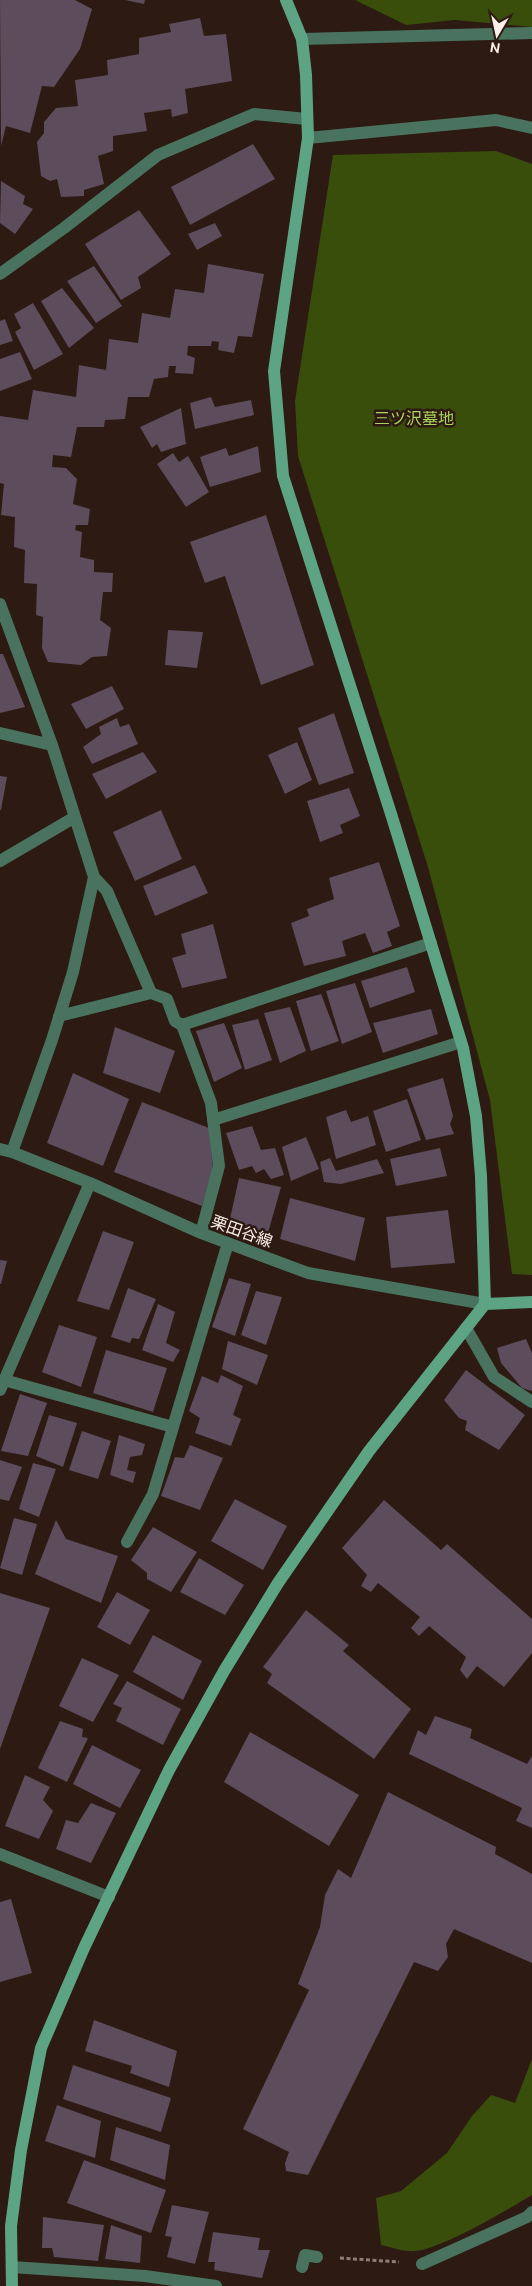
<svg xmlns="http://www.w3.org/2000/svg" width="532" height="2286" viewBox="0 0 532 2286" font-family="Ubuntu,'Noto Sans JP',sans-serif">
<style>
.green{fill:#3a4e0c}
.building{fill:#5c4c5c}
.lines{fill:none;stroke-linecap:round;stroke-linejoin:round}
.path{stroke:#8e7d76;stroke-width:3;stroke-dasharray:4 2.5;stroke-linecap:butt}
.lane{stroke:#49735f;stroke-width:12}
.street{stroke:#49735f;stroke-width:12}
.secondary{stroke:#5da484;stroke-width:12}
.labels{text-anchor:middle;stroke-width:5;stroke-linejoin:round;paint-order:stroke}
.park-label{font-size:16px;fill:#abd55a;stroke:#2d1a12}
.street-label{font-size:16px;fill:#fdefea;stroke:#2d1a12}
</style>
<rect width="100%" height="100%" fill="#2d1a12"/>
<path class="green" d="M355,0H532V27L455,20L406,25Z
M496,151L532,164V1275L512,1274L490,1100L428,867L298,456L295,401L333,155Z
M532,2059V2195C507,2210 442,2249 415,2251C404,2252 391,2247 381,2245L376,2198L401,2191L447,2153L472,2116L491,2095L515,2103Z"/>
<path class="building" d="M0,0H75L92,9L80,49L54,87L42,86L30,133L6,126L1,146Z
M125,0H145L144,4Z
M200,18L204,36L226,34L232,81L185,89L188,113L172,117L171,109L144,113L147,131L113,136V151L98,156L104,184L84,190V196L61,197L57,179L50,181L41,176L37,142L44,133V122L56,108L78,106L75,80L108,75L107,60L139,54V38L171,32L169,24Z
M253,144L275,179L190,225L171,187Z
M1,181L25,196L23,204L33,209L15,234L0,223Z
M139,210L171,254L138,277L141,288L121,300L85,244Z
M215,223L222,236L197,250L188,234Z
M208,264L264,274L252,337L238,336L234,353L218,350L219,342L212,341L211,346H188L187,355L195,358L193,374L175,373L176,366H169L168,377L154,379L149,397H128L125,419L105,420L104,427H77L71,457L53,455L52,467L66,468L77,479L73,504L90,509L88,525H76L75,530L82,532L80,557L94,560V572L113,573L112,592H103L100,620L111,628L107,656L92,657L81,665L48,662L42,648L43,617L36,615L37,584L24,583L25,550L14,547L15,517L1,515L4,484L0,483V416L28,420L33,390L76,397L79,365L106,370L109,339L138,343L142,313L170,318L175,289L204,293Z
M94,266L122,306L96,323L67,281Z
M62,288L94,328L69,348L41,301Z
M33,303L63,354L34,370L15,332L21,328L14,314Z
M5,319L13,341L0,345V321Z
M20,352L32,379L0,391V359Z
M211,397L215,407L251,400L254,415L195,429L190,403Z
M181,408L186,444L161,452L157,444L152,448L140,427Z
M258,446L261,472L210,487L200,457L226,448L229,456Z
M173,453L179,462L188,456L209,492L186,507L157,464Z
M266,515L314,665L261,685L225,576L205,583L190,542Z
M168,630L203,632L197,668L165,665Z
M0,654H3L25,707L0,713Z
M112,686L124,709L86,729L71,704Z
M334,713L354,773L319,785L298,728Z
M117,718L120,727L129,724L138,744L92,764L83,747L101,734L99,727Z
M297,742L312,780L285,794L268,755Z
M143,752L157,772L106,799L92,774Z
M0,776L7,777L1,810H0Z
M349,788L360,816L340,825L343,833L320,842L307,801Z
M161,810L182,859L135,881L113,832Z
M379,862L400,926L387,932L392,946L373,953L365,933L342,941L346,956L304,966L291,923L309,916L307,909L334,899L329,878Z
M195,865L208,893L155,916L143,886Z
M213,924L227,978L182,988L172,958L186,954L181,934Z
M407,967L415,992L370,1008L361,981Z
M355,983L372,1032L342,1044L326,991Z
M321,994L339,1041L311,1051L296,1001Z
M290,1007L306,1051L280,1063L264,1013Z
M431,1009L438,1034L383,1053L373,1023Z
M258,1019L272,1060L245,1070L232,1025Z
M224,1023L242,1068L214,1082L196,1031Z
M115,1027L175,1051L160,1093L103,1073Z
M73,1073L129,1099L103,1166L47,1143Z
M443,1078L453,1116L450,1124L454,1134L426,1140L407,1089Z
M407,1099L421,1140L386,1152L373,1111Z
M142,1102L209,1128L213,1169L202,1206L114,1172Z
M346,1110L351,1122L368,1116L376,1145L336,1159L326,1117Z
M252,1126L261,1150L275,1148L284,1175L271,1179L264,1169L256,1173L252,1166L239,1170L226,1133Z
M306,1137L319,1169L291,1181L282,1147Z
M440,1148L447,1176L396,1186L390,1159Z
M330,1158L336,1171L377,1159L384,1173L341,1184L324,1182L320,1162Z
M239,1178L281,1187L268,1233L229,1223Z
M290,1198L365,1218L355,1261L280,1239Z
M448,1210L455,1263L391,1268L386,1217Z
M103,1231L134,1242L109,1310L77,1301Z
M0,1260L7,1261L1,1284H0Z
M229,1278L251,1284L235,1336L212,1327Z
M128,1288L156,1299L139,1339L132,1338L130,1343L111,1337Z
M256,1291L282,1297L266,1345L241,1335Z
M158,1304L175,1312L166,1343L180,1350L173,1362L142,1350Z
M59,1325L97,1337L81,1387L42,1372Z
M526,1339L532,1353V1391L522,1388L501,1363L497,1348Z
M228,1341L268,1355L257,1385L222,1369Z
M106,1350L167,1368L153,1412L93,1393Z
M466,1370L525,1415L499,1450L465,1430L467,1421L459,1418L444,1400Z
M221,1375L243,1386L233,1415L241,1419L231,1446L195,1433L200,1418L189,1411L202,1376L218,1383Z
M20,1394L47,1403L28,1456L1,1451Z
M49,1415L77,1423L63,1467L36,1456Z
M82,1431L111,1441L98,1479L69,1470Z
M119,1435L145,1444L142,1455L130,1457L127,1470L136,1472L133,1483L110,1475Z
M190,1445L223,1458L200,1510L161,1496L175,1457L184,1458Z
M0,1460L22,1467L9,1501L0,1499Z
M33,1463L56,1469L39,1517L19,1509Z
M235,1499L287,1526L263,1570L211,1541Z
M384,1500L441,1550L447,1544L532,1619V1653L504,1687L477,1666L467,1679L460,1670L466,1657L429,1626L419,1636L411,1628L420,1617L378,1583L371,1592L361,1586L367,1575L342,1548Z
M14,1518L37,1524L22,1575L0,1568Z
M56,1520L66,1539L118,1556L101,1603L35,1574Z
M153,1527L197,1552L171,1592L147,1579V1573L131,1560Z
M199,1558L244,1585L225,1615L180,1592Z
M117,1592L150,1610L130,1645L97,1627Z
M0,1593L50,1608L0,1749Z
M306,1610L349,1645L343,1651L411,1709L374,1759L267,1683L272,1674L263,1667Z
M153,1635L202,1661L183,1700L133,1672Z
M82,1658L119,1675L93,1722L59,1706Z
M127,1681L181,1709L163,1745L116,1721L122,1708L113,1704Z
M435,1716L472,1729L470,1738L527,1764L532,1756V1828L516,1821L522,1808L409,1754L418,1730L426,1735Z
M60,1721L83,1729L82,1737L88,1738L67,1782L38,1768Z
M250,1732L359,1795L329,1846L224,1782Z
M92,1745L141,1770L120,1808L73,1784Z
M25,1775L50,1787L43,1800L53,1811L39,1839L5,1826Z
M388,1792L496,1847L495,1854L532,1874V1963L454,1929L446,1944L448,1957L438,1971L414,1962L308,2175L286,2171L285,2163L289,2152L243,2129L309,1990L298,1984L320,1927L325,1895L338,1869L351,1878Z
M91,1803L116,1813L91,1863L56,1849L66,1820L78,1823Z
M11,1899L32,1973L0,1982V1902Z
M94,2020L177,2051L169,2087L130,2073L132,2066L85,2051Z
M73,2065L171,2098L161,2132L63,2099Z
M57,2105L101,2121L95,2158L45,2141Z
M116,2127L170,2145L165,2180L110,2160Z
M84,2160L166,2190L151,2233L67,2203Z
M172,2205L209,2212L195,2264L167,2257L172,2237L165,2236Z
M43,2217L104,2225L98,2261L54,2257L52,2248H42Z
M111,2225L142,2236L140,2263L105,2259Z
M213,2232L260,2238L258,2250H270L262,2278L214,2270L215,2262H208Z"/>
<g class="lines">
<path class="path" d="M340,2258L399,2262"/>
<path class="lane" d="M302,39L532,33
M151,993L167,999L175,1021L182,1025L431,943"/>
<path class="street" d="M308,138L496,120L532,128
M0,274L64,228L158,155L254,114L307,119
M0,604L52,745L94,877L73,972L52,1040L12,1152
M0,733L52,745
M0,861L75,817
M59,1016L151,993L107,891L94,877
M182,1025L211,1103L219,1166L201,1233
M213,1120L461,1042
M0,1149L12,1152L90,1183L201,1233L308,1273L485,1304
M466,1328L494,1377L532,1402
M4,1380L173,1427
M0,1390L90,1183
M127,1542L153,1494L228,1243
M0,1854L109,1897
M422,2264L527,2217L532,2212
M12,2267L145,2276L216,2286
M302,2267L305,2255L317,2257"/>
<path class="secondary" d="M485,1304L532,1302
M12,2286L11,2226L21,2150L41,2048L84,1948L169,1770L224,1671L278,1583L369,1451L485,1304L481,1176L476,1116L463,1048L392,817L283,476L274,371L308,138L306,75L302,39L286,0"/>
</g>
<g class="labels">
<g class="park-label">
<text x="414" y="424">三ツ沢墓地</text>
</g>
<g class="street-label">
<text transform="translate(242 1231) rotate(20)" y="6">栗田谷線</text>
</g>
</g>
<g transform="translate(497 35) rotate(189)" stroke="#2d1a12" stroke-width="4" paint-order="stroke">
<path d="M0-4L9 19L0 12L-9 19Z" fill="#fdefea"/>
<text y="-8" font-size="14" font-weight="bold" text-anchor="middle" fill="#fdefea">N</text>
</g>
</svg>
